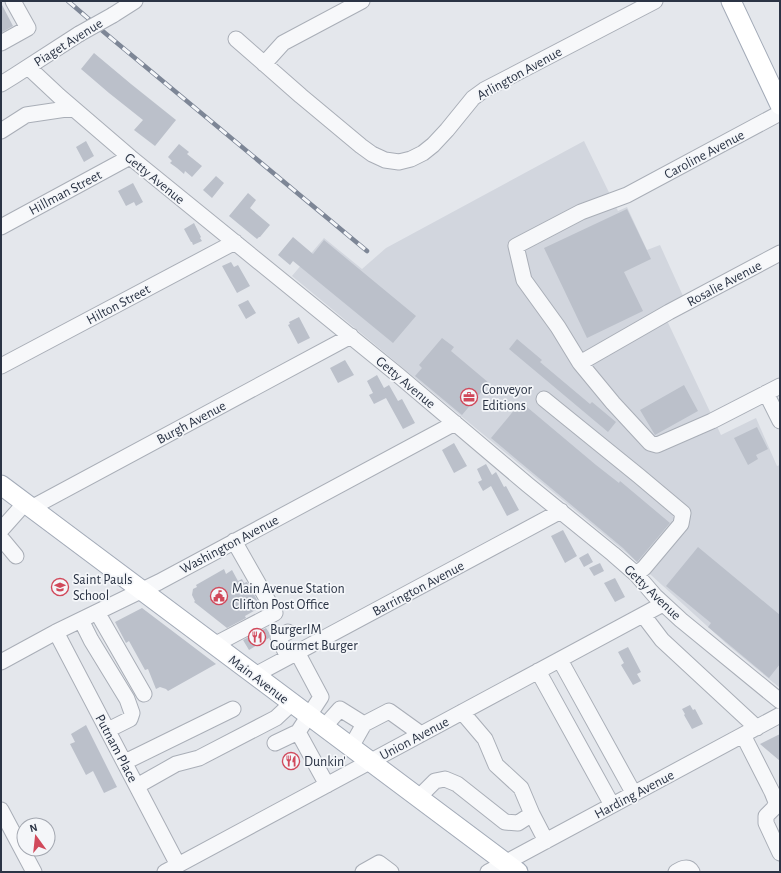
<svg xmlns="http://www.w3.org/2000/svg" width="781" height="873" viewBox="0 0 781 873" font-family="'Alegreya Sans',sans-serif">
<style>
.built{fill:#d2d6de}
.building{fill:#bbc0ca}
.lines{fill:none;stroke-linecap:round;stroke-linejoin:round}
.minor-casing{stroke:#a9aeb7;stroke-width:17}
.major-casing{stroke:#a3abb8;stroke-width:21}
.minor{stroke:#f7f8fa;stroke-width:15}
.major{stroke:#fff;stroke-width:19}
.rail-casing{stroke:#7d8696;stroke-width:4.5}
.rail{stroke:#f4f6f9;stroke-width:3;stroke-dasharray:9;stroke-linecap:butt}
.minor-bridge-casing{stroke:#a9aeb7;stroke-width:17;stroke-linecap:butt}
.minor-bridge{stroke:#f7f8fa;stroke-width:15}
.labels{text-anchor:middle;stroke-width:3.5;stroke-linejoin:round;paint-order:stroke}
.street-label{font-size:14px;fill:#2b3445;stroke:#f4f6f9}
.poi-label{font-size:14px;fill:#2b3445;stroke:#f4f6f9;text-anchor:start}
</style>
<rect width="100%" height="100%" fill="#e4e7ec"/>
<path class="built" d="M584,141L618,211L627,207L647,250L660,245L684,298L662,310L721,435L756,418L777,466L780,465V688L729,646L629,555L292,276L324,238L362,269L386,248Z"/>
<path class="building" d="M1,3L13,26L1,33Z
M94,53L131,84L176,120L155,146L134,130L143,120L109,93L81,69Z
M86,141L94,156L84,162L76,147Z
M179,144L189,152L187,154L202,166L192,177L185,171L184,174L177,168L170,163L172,161L168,157Z
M216,176L224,183L212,198L203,190Z
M133,183L143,202L136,206L134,202L126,206L118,191Z
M248,193L256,200L250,208L270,225L260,237H259L257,239L229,216Z
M627,209L651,259L624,272L643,311L587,338L544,248Z
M194,223L201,237L200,238L202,241L193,245L192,242H191L184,229Z
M293,237L313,254L324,240L416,316L393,343L293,261L290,265L278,255Z
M231,262L234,267L238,265L250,286L237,293L222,266Z
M248,300L256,313L246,319L238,305Z
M299,317L310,338L298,344L288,325L290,324L289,322Z
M442,338L454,347L451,351L489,383L462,415L415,376L422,368L419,365Z
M517,339L542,360L540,362L590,404L592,402L616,422L608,432L509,349Z
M345,360L354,375L338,383L330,368Z
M377,375L384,388L389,385L398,401L402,399L415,423L403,429L386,398L374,404L369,395L373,393L367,381Z
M684,385L698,411L655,435L640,410Z
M521,402L596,465L619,483L620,481L670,523L637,562L623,548L491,438Z
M757,427L768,449L756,455L758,459L748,465L734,438Z
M454,443L467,466L454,473L442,450Z
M486,464L492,475L496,472L504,487L506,486L519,510L507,516L491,486L483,491L478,482L482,480L477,469Z
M563,530L577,556L565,563L551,536Z
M698,547L780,615V664L769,678L708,627L711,623L666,586Z
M588,553L593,562L584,567L579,558Z
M600,563L604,571L594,576L589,568Z
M224,569L226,574L232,570L238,581L242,579L244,583L247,582L261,607L245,616L246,618L227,628L194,602L195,601L192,595L193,589L197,587L196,585Z
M615,578L625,597L615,602L604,583Z
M142,608L216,664L168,691L166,689L160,687L156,689L148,669L145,670L129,641L126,643L115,622Z
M266,628L270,634L269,638L249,650L243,640Z
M628,647L641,672L637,674L641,681L633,685L621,665L624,663L618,652Z
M690,705L693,710L695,709L703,724L692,729L684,715L685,714L682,709Z
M86,725L117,787L104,793L93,771L86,775L70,744L75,742L71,734Z
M780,734V761L760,744Z"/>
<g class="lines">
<g class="minor-casing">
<path id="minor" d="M113,15L135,1
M236,39L301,96L361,146L372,154L385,160L399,162L411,159L423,153L433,145L447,130L473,98L484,90L655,1
M1,43L28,28L13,1
M264,64L283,43L362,1
M28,67L59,96L130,157L398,375L528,485L613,554L636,574L655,596L681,620L780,701
M1,84L14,76L79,34
M780,113L627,195L581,212L516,246L524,280L558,327L580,363L669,312L780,253
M1,131L26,115L73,108
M1,227L130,157
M580,363L613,403L650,443L657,445L712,421L780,386
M1,366L235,242
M766,393L780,421
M544,399L639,476L683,513L681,524L644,568L636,574
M31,508L351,336
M1,530L25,503
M1,538L16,556
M97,612L144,694
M643,615L662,640L757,728
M81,620L91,640L127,699L132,713L130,719L108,730
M56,632L178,865
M214,645L275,613L234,541
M297,652L321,697L298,732L327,785
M288,657L278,637L288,632
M560,660L634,794
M1,662L56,632L159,582L455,423
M538,671L612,805
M255,675L561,511
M462,712L485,739L496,765L521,788L532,814
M324,727L340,709L364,724L389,711L421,734
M743,735L772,792L776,802L774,808L766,816V823L780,853
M275,743L298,732
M351,747L364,724
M125,762L233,709
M137,786L176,764L199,758L276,718L292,703
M418,798L435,781L445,779L457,784L505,822L518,823L532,814L546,841
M1,810L34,872
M165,872L663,604
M363,872L379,863L391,872
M488,872L780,715
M676,872C681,869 688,865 692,872"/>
</g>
<g class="major-casing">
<path id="major" d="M731,1L780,105
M1,485L518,872"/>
</g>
<use href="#minor" class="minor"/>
<use href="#major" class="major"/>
<g class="rail-casing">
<path id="rail" d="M68,1L105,33L367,251"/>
</g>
<use href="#rail" class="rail"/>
<g class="minor-bridge-casing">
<path id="minor-bridge" d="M79,34L113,15"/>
</g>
<use href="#minor-bridge" class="minor-bridge"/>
</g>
<defs>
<g id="office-ring" transform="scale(0.9)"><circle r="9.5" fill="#f4f6f9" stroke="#d1495b" stroke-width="1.5"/><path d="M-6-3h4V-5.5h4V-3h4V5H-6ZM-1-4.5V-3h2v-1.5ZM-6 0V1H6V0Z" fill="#d1495b"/></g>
<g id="school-ring" transform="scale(0.9)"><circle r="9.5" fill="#f4f6f9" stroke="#d1495b" stroke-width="1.5"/><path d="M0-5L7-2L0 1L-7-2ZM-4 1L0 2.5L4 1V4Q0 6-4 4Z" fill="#d1495b"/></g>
<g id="civic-ring" transform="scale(0.9)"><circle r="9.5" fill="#f4f6f9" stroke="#d1495b" stroke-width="1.5"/><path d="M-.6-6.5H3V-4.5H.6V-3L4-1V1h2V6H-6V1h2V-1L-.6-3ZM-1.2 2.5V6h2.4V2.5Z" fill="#d1495b"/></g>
<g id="restaurant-ring" transform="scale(0.9)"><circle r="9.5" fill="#f4f6f9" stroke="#d1495b" stroke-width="1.5"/><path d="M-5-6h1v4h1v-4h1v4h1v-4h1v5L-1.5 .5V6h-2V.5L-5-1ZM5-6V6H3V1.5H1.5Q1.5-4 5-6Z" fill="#d1495b"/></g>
</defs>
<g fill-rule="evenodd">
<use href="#office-ring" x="469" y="397"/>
<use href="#school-ring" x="60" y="587"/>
<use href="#civic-ring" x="219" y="596"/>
<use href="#restaurant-ring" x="257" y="637"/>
<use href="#restaurant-ring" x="291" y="761"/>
</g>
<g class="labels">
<g class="street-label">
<text transform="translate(68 42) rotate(-32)" y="5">Piaget Avenue</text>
<text transform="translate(519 73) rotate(-29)" y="5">Arlington Avenue</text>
<text transform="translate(704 154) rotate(-28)" y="5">Caroline Avenue</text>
<text transform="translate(155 178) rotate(39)" y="5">Getty Avenue</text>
<text transform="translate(65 192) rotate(-28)" y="5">Hillman Street</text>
<text transform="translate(724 283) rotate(-28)" y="5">Rosalie Avenue</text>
<text transform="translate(118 304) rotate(-28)" y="5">Hilton Street</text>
<text transform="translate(406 382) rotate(40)" y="5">Getty Avenue</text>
<text transform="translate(191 422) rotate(-28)" y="5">Burgh Avenue</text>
<text transform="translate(229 544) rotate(-28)" y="5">Washington Avenue</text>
<text transform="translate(418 588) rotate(-28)" y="5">Barrington Avenue</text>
<text transform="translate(653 592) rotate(44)" y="5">Getty Avenue</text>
<text transform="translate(259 679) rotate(37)" y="5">Main Avenue</text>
<text transform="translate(414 738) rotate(-28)" y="5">Union Avenue</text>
<text transform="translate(117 748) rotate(62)" y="5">Putnam Place</text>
<text transform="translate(634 794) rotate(-28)" y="5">Harding Avenue</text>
</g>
<g class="poi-label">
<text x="482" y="394">Conveyor<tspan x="482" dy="16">Editions</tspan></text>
<text x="73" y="584">Saint Pauls<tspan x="73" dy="16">School</tspan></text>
<text x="232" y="593">Main Avenue Station<tspan x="232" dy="16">Clifton Post Office</tspan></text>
<text x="270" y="634">BurgerIM<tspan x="270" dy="16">Gourmet Burger</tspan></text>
<text x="304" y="766">Dunkin'</text>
</g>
</g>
<rect width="781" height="873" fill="none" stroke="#2b3445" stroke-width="4"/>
<g transform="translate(36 837) rotate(345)"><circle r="19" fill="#f4f6f9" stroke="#a4a8b1"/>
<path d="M0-3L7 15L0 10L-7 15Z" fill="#d1495b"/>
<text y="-6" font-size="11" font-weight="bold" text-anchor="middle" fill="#2b3445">N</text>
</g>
</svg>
